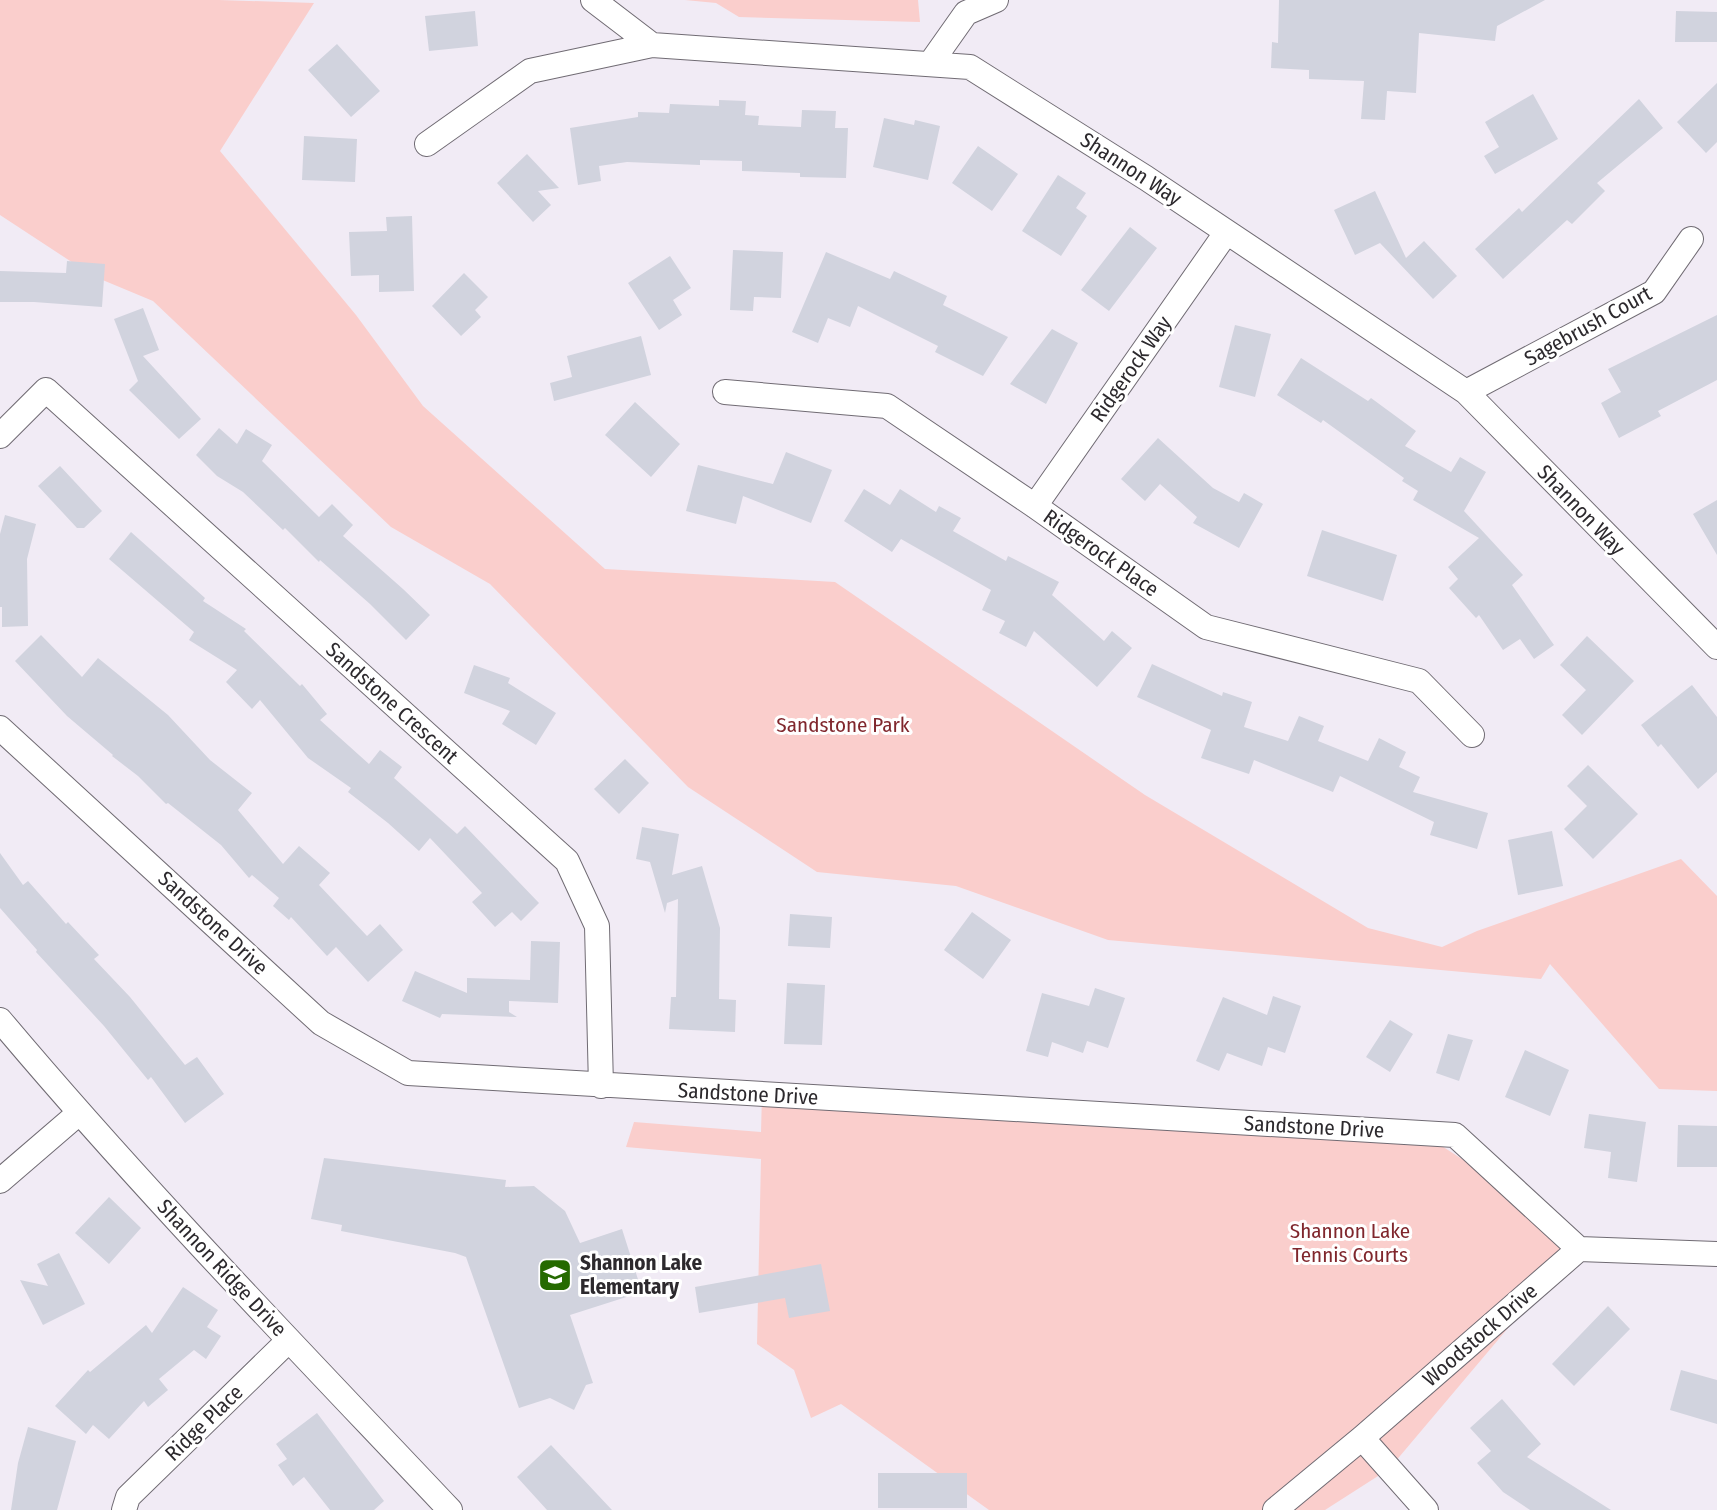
<svg xmlns="http://www.w3.org/2000/svg" width="1717" height="1510" viewBox="0 0 1717 1510" font-family="'Fira Sans Condensed',sans-serif">
<style>
.green{fill:#facecc}
.building{fill:#d1d3de}
.lines{fill:none;stroke-linecap:round;stroke-linejoin:round}
.minor-casing{stroke:#706b73;stroke-width:26}
.minor{stroke:#fff;stroke-width:24}
.labels{text-anchor:middle;stroke-width:6;stroke-linejoin:round;paint-order:stroke}
.street-label{font-size:21px;fill:#2c292d;stroke:#fff}
.park-label{font-size:21px;fill:#80272d;stroke:#fff}
.poi-label{font-size:21px;font-weight:bold;fill:#2c292d;stroke:#fff;text-anchor:start}
</style>
<rect width="100%" height="100%" fill="#f1ebf5"/>
<path class="green" d="M0,0H219L314,3L220,151L356,315L423,406L605,569L835,582L1145,795L1368,928L1442,947L1477,931L1681,859L1717,896V1091L1659,1089L1550,964L1541,979L1108,940L956,886L817,872L688,787L490,584L391,527L153,301L93,276L0,215Z
M685,0H918L920,22L739,17L716,3Z
M762,1094L1431,1139L1584,1238L1389,1469L1325,1510H989L841,1404L811,1418L794,1370L757,1344L761,1159L626,1147L634,1122L761,1132Z"/>
<path class="building" d="M1279,0H1545L1497,26L1495,41L1419,33L1416,93L1387,91L1385,120L1361,119L1364,81L1309,79V70L1271,68L1272,42L1278,43Z
M475,11L478,46L429,51L425,16Z
M1676,11L1717,12V42H1675Z
M337,44L380,91L351,117L308,70Z
M1717,83V142L1706,153L1677,122Z
M1533,94L1558,139L1495,174L1484,156L1499,147L1485,122Z
M1639,99L1663,128L1597,183L1605,191L1572,224L1567,220L1503,279L1475,249L1519,208L1522,212Z
M719,100L746,101L745,115L759,116L758,125L801,127L802,110L836,111L835,128H848L846,178L800,177V173L742,171V161L700,160V165L627,162L599,166L601,181L578,185L570,128L638,117V112L669,113L670,104L719,106Z
M884,118L914,125L915,120L940,126L928,180L873,167Z
M304,136L357,139L355,182L302,180Z
M978,146L1018,174L992,211L952,183Z
M527,154L559,188L538,191L551,205L533,222L497,183Z
M1058,175L1086,193L1076,208L1087,216L1061,256L1022,231Z
M1375,191L1406,258L1424,241L1457,276L1433,299L1380,243L1355,255L1334,210Z
M412,216L414,291L379,292V275L351,276L349,232L387,231L386,217Z
M1130,227L1157,248L1109,311L1081,290Z
M733,250L783,252L781,298L754,297L753,311L730,310Z
M826,252L890,279L894,271L947,296L943,305L1008,337L983,376L935,352L938,346L858,306L850,327L828,318L818,343L792,332Z
M670,256L691,288L673,300L682,315L659,330L628,283Z
M67,261L105,264L102,307L34,302H0V271L66,273Z
M464,273L488,297L475,310L481,317L461,336L432,306Z
M143,308L159,350L143,356L201,419L179,439L129,390L138,381L114,319Z
M1717,315V380L1658,411L1661,416L1619,438L1601,403L1621,392L1608,369Z
M1235,325L1271,334L1255,397L1219,387Z
M1052,329L1078,343L1046,404L1010,384Z
M641,336L651,375L554,401L550,383L572,377L567,356Z
M1301,358L1368,401L1371,398L1416,431L1405,446L1451,472L1460,457L1486,472L1464,511L1523,575L1512,585L1554,645L1534,659L1520,639L1503,650L1479,615L1476,618L1449,588L1458,579L1448,567L1479,538L1413,500L1418,491L1402,481L1404,478L1323,420L1321,423L1277,395Z
M635,402L680,444L651,477L605,435Z
M219,428L237,444L246,429L272,445L262,461L319,517L332,504L353,525L343,536L403,589L430,615L406,640L370,604L320,560L319,562L285,528L283,530L243,492L217,476L196,455Z
M1158,438L1213,488L1239,502L1244,493L1263,504L1239,548L1193,523L1197,517L1160,484L1145,501L1121,479Z
M786,452L832,470L811,523L743,496L736,524L686,511L698,465L773,484Z
M60,466L102,511L84,528H77L38,486Z
M864,489L890,505L900,489L936,512L939,506L961,518L953,531L1006,561L1008,556L1059,582L1052,595L1104,641L1112,631L1132,648L1097,687L1034,631L1026,647L999,633L1005,621L982,610L991,590L901,539L892,552L844,521Z
M1717,500V555L1693,514Z
M5,515L36,524L27,559L28,626L2,627V607H0V534Z
M1322,530L1397,555L1383,601L1307,576Z
M131,532L205,598L203,601L246,629L244,631L300,686L302,684L327,714L320,720L369,764L380,750L402,767L394,778L457,834L465,826L539,903L521,921L512,912L495,927L472,902L482,893L430,838L419,851L388,823L348,792L351,788L308,758L260,700L252,709L226,682L237,670L189,640L194,632L109,559Z
M41,635L82,677L98,658L168,715L210,760L252,793L238,810L283,864L299,846L330,873L319,885L367,936L380,924L403,950L368,982L336,947L327,956L291,917L289,920L273,906L279,898L252,875L249,878L221,845L168,803L166,804L138,776L112,756L113,755L67,716L15,661Z
M1587,636L1634,681L1582,735L1562,715L1586,690L1560,665Z
M1152,664L1222,696L1223,692L1252,702L1244,727L1288,741L1299,716L1324,726L1318,741L1368,761L1379,738L1406,752L1399,767L1420,777L1413,792L1488,813L1477,849L1430,835L1434,822L1340,776L1333,792L1254,760L1249,774L1201,758L1211,730L1137,697Z
M474,665L510,678L508,683L556,713L536,745L502,724L510,711L464,693Z
M1692,685L1717,717V772L1698,789L1661,744L1658,747L1641,725Z
M625,759L649,783L619,814L594,789Z
M1588,765L1638,814L1593,859L1564,829L1587,806L1567,786Z
M642,827L679,834L672,875L702,866L720,928L719,999L736,1000L735,1032L669,1029L671,997H676L678,899L667,903L665,913L650,862L636,859Z
M1552,831L1563,886L1518,895L1508,840Z
M0,853L23,885L28,881L66,924L68,922L99,955L94,959L130,997L185,1065L197,1057L224,1094L185,1123L151,1077L148,1080L104,1026L36,952L37,950L0,908Z
M972,912L1011,940L983,979L944,950Z
M790,914L832,917L830,948L788,946Z
M531,941L560,942L558,1003L509,1001V1012L517,1017L442,1014L440,1018L402,1001L415,971L467,993V978L530,980Z
M787,983L825,985L822,1045L784,1044Z
M1095,988L1125,998L1108,1048L1087,1041L1083,1053L1052,1042L1048,1057L1026,1051L1042,993L1089,1006Z
M1273,996L1301,1006L1285,1053L1268,1047L1262,1066L1227,1053L1219,1071L1196,1061L1223,997L1267,1015Z
M1390,1020L1413,1034L1390,1072L1366,1057Z
M1448,1034L1473,1040L1459,1081L1436,1073Z
M1525,1050L1569,1070L1550,1116L1505,1097Z
M1589,1114L1646,1122L1637,1182L1608,1178L1611,1152L1584,1148Z
M1678,1125L1717,1126V1167H1677Z
M324,1158L506,1180L505,1187L534,1186L565,1211L580,1243L622,1229L642,1292L570,1315L593,1383L586,1385L574,1410L550,1398L519,1408L466,1257L455,1253L341,1231L342,1225L311,1219Z
M109,1197L141,1228L109,1264L75,1233Z
M59,1253L85,1304L43,1325L20,1280L48,1286L37,1264Z
M821,1264L830,1311L789,1318L785,1298L699,1313L695,1287Z
M183,1287L218,1310L207,1327L221,1336L206,1359L194,1350L159,1379L168,1390L148,1407L144,1401L109,1439L93,1425L86,1434L55,1406L88,1370L90,1372L146,1325L152,1333Z
M1608,1306L1630,1329L1574,1386L1552,1364Z
M1681,1370L1717,1380V1424L1670,1410Z
M1502,1399L1541,1444L1527,1457L1611,1510H1530L1503,1492L1477,1463L1491,1451L1470,1428Z
M317,1413L384,1501L374,1510H330L304,1477L293,1486L278,1465L287,1459L276,1444Z
M28,1427L76,1441L57,1510H11L18,1463Z
M551,1445L612,1510H547L517,1477Z
M878,1473H967V1508H878Z"/>
<g class="lines">
<g class="minor-casing">
<path id="minor" d="M593,0L652,45
M930,64L966,13L996,0
M427,144L530,71L652,45L970,67L1146,178L1466,392L1717,647
M725,392L887,406L1035,506L1206,627L1419,681L1472,735
M1466,392L1654,292L1691,239
M0,436L46,390L567,861L597,926L601,1086
M1035,506L1226,233
M0,728L321,1023L408,1073L1455,1135L1579,1249
M0,1020C143,1190 298,1349 450,1510
M0,1181L79,1113
M1362,1438L1426,1510
M124,1510L128,1497L289,1340
M1275,1510L1362,1438L1579,1249L1717,1254"/>
</g>
<use href="#minor" class="minor"/>
</g>
<defs>
<g id="school-square" transform="scale(1.75)"><rect x="-9" y="-9" width="18" height="18" rx="4" fill="#256a00" stroke="#fff"/><path d="M0-5L7-2L0 1L-7-2ZM-4 1L0 2.5L4 1V4Q0 6-4 4Z" fill="#fff"/></g>
</defs>
<g fill-rule="evenodd">
<use href="#school-square" x="555" y="1275"/>
</g>
<g class="labels">
<g class="street-label">
<text transform="translate(1131 169) rotate(33)" y="7">Shannon Way</text>
<text transform="translate(1588 326) rotate(-29)" y="7">Sagebrush Court</text>
<text transform="translate(1131 369) rotate(-55)" y="7">Ridgerock Way</text>
<text transform="translate(1581 510) rotate(46)" y="7">Shannon Way</text>
<text transform="translate(1101 553) rotate(35)" y="7">Ridgerock Place</text>
<text transform="translate(392 703) rotate(42)" y="7">Sandstone Crescent</text>
<text transform="translate(213 923) rotate(43)" y="7">Sandstone Drive</text>
<text transform="translate(748 1094) rotate(3)" y="7">Sandstone Drive</text>
<text transform="translate(1314 1127) rotate(3)" y="7">Sandstone Drive</text>
<text transform="translate(222 1268) rotate(47)" y="7">Shannon Ridge Drive</text>
<text transform="translate(1480 1335) rotate(-41)" y="7">Woodstock Drive</text>
<text transform="translate(204 1423) rotate(-44)" y="7">Ridge Place</text>
</g>
<g class="park-label">
<text x="843" y="732">Sandstone Park</text>
<text x="1350" y="1238">Shannon Lake<tspan x="1350" dy="24">Tennis Courts</tspan></text>
</g>
<g class="poi-label">
<text x="580" y="1270">Shannon Lake<tspan x="580" dy="24">Elementary</tspan></text>
</g>
</g>
</svg>
